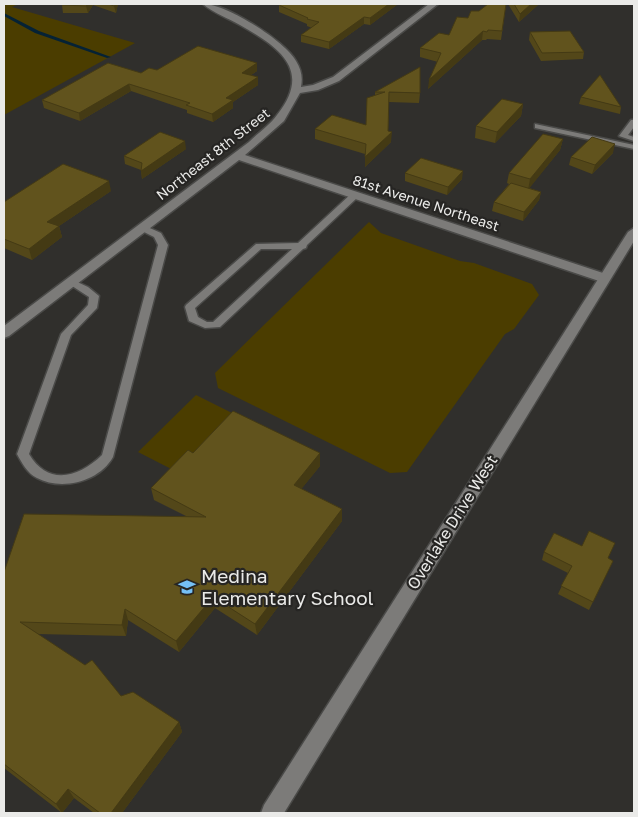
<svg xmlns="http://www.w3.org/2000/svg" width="638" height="817" viewBox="0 0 638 817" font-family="'Golos Text',sans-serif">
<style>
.green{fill:#4b3d00}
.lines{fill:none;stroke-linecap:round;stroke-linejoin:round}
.stream{fill:#052235;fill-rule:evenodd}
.service-casing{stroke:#4a4a48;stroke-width:3}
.minor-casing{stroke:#4a4a48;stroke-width:3}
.tertiary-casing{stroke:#4a4a48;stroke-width:3}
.service{fill:#7c7b79;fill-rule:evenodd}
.minor{fill:#7c7b79;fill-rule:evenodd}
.tertiary{fill:#7c7b79;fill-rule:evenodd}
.wall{fill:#534719}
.shaded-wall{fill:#443a14}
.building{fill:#61531d;stroke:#443a14}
.labels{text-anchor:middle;stroke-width:4.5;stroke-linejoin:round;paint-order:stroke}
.far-street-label{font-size:14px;fill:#eaeae8;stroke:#262523}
.street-label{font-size:16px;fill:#eaeae8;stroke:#262523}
.near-poi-label{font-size:19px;fill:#eaeae8;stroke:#262523;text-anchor:start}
</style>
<rect width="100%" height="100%" fill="#302f2c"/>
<path class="green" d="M4,4H18L12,7L135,43L4,115Z
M369,222L381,233L460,261L474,263L532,284L539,295L514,329L505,334L407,472L390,473L218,388L215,373Z
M196,395L236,415L181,474L138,452Z"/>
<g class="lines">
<path class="stream" d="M4,13L39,31L111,57L107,58L35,33L4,16Z"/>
<g class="service-casing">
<path id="service" d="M631,120H634V127L628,135L634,137V141L619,136Z
M535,124L634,145V149L535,128Z
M355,192L359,195L358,197L307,245L306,248L303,249L220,327L205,328L189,321L185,307L186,305L256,244L298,243L352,193ZM261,249H292L213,322H207L198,317L195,308Z
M143,225L161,233L168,245L113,457C99,482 61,491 37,478C27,473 22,463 17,454L61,334L88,305L89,297L66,282L71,279L88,287L99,296L97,308L71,335L29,454C48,486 78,478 102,455L158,245L154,237L140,230L139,228Z"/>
</g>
<g class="minor-casing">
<path id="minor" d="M203,4C225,3 285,41 296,61C301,69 303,77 301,87L313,85L333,77L429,4H438L339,81L318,90L300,93L284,121L245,155L609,275L610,278L609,281H599L239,160L9,336L4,338V326L249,142C258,133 270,125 277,115C313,70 279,47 240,25C228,18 213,13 203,4Z"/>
</g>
<g class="tertiary-casing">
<path id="tertiary" d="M634,228V241L284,813H261L264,805L628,232Z"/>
</g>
<use href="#service" class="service"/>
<use href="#minor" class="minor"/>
<use href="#tertiary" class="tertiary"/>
</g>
<path class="wall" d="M63,4H118L116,13L93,5L88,13H63L62,5Z
M281,4H398L370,25L364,24L329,49L301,42V35L312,28L307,26V24L279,12V5Z
M506,4L501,40L487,39L486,40H482L428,89L438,62L420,57V48L449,35L468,18L479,11Z
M508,4H539L519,22Z
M530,32L584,52L583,59L541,61L529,40Z
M157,70L257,71L251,75L258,85L233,102V108L213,122L187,113V110L131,91L80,121L44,108L42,100L141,73Z
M375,92L420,93L419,103L389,102L388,131L391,142L365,167V154L315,139V129L366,125L375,95Z
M581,97L621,107L620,114L579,104Z
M523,104L521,116L495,143L475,138L476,126Z
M563,139L560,150L529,188L541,192L539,200L523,221L492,211L494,202L509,184L507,183L509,173Z
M186,149L142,179L141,170L125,164L124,156Z
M613,153L592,174L569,165L571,157Z
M405,173L462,179L447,195L405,181Z
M111,191L59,226L62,237L32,260L4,248V202Z
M320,466L301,489L342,521L257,635L215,608L179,652L128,620L126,636L37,634L121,696L179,722L182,732L122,813H94L74,798L62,813L4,768V572L186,516L154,500L151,488Z
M544,552L608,558L613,561L589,610L558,594L568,573L542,560Z"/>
<path class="shaded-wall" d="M88,4H93V5L88,13L86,6Z
M115,4H118L116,13L114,6Z
M389,4H398L370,25V18Z
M531,4H539L519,22L520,14Z
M364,17V24L329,49V42Z
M483,31L482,40L428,89L429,80Z
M257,63V71L243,80L242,73Z
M258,77V85L233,102V108L213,122L212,114L226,98Z
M129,84L131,91L80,121L79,113Z
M523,104L521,116L495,143L497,132Z
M392,132L391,142L365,167V157Z
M563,139L560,150L528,190L530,179Z
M185,141L186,149L142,179L141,171Z
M615,144L613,153L592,174L595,165Z
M463,171L462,179L447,195L448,187Z
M109,181L111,191L50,232L47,222Z
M541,192L539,200L523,221L524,212Z
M59,226L62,237L32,260L29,249Z
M320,453V466L295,497L294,485Z
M342,509V521L257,635L255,624Z
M213,597L215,608L179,652L176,641Z
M125,609L128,620L126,636L122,625Z
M179,722L182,732L122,813H111Z
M68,789L74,798L62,813L56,804Z"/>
<path class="building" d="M63,4H88L86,6L62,5Z
M108,4H115L114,6Z
M281,4H389L370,18L364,17L329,42L301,35L319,22L307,19L308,18L279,5Z
M488,4H506L502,31L488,30L487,32L483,31L429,80L441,53L420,48L439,33L449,35L457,17L468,18L471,11H479Z
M514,4H531L520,14Z
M570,31L584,52L542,53L530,32Z
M198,46L257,63L242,73L258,77L226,98L233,100L212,114L186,105L190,103L129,84L79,113L42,100L108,63L141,73L149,68L157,70Z
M420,67V93L389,92L388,131L392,132L365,157L366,144L315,129L332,115L366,125L367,98L385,92H375Z
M600,75L621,107L581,97Z
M502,99L523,104L497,132L476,126Z
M160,132L185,141L141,171L142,163L124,156Z
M543,134L563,139L530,179L509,173Z
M592,137L615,144L595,165L571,157Z
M421,158L463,171L448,187L405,173Z
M63,164L109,181L47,222L59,226L29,249L4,239V202Z
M511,183L541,192L524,212L494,202Z
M233,411L320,453L294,485L342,509L255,624L213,597L176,641L125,609L122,625L20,622L85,665L92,660L121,696L133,692L179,722L111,813H100L68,789L56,804L4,764V572L24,514L206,517L151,488L188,450L193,453Z
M589,531L615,543L608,558L613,561L593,602L561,586L572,566L544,552L554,533L582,546Z"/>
<defs>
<g id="school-bare" transform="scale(1.35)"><path d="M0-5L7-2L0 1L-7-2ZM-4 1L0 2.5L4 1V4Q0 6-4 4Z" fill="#75c0f6" stroke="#262523" stroke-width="2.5" paint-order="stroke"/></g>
</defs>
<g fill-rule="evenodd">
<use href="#school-bare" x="187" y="587"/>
</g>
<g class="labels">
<g class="far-street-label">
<text transform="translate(213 154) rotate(-38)" y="5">Northeast 8th Street</text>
<text transform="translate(426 203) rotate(18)" y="5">81st Avenue Northeast</text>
</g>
<g class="street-label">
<text transform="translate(452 522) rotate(-58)" y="6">Overlake Drive West</text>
</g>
<g class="near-poi-label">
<text x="201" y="583">Medina<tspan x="201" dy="22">Elementary School</tspan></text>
</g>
</g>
<rect width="638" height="817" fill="none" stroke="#eaeae8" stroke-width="10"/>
</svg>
